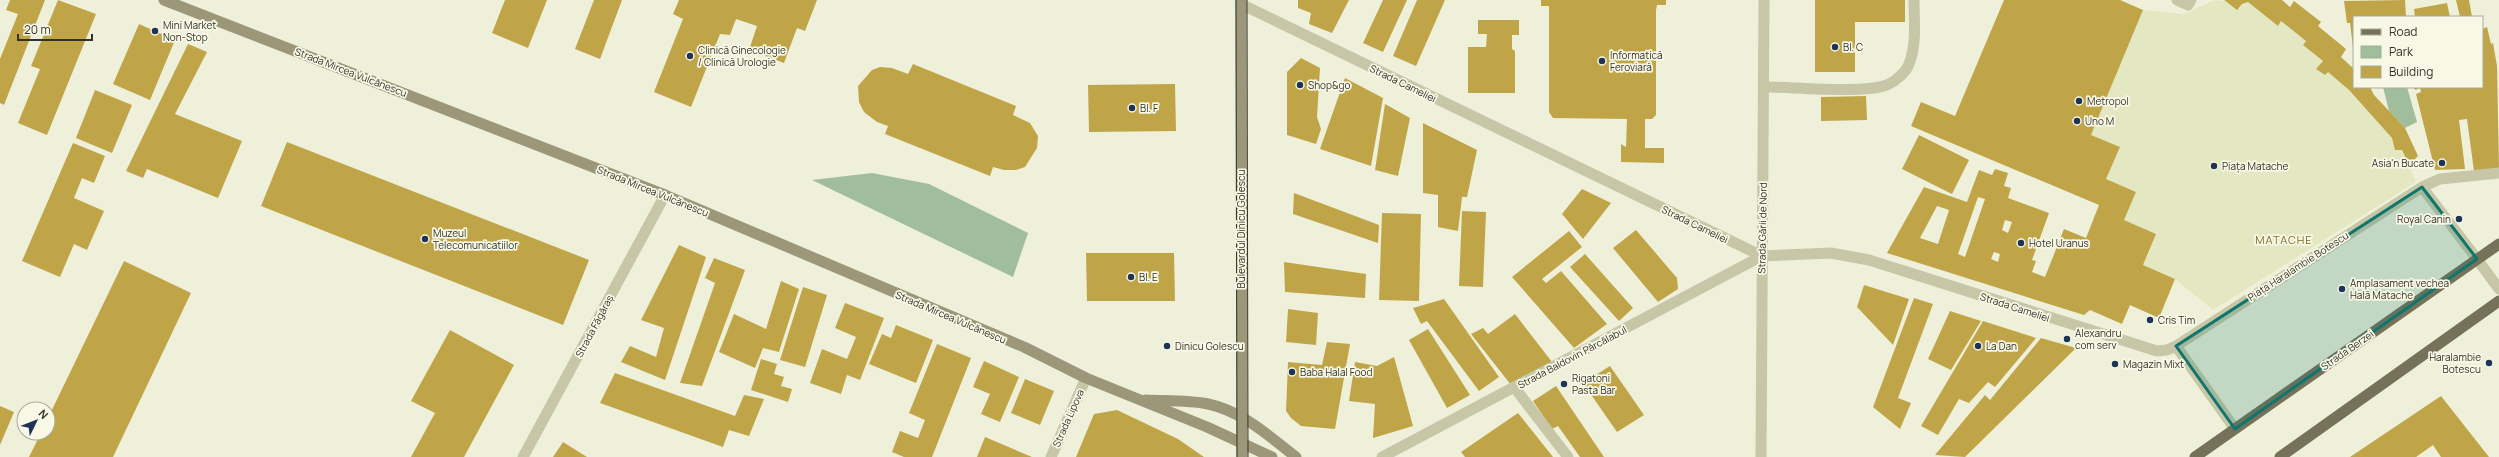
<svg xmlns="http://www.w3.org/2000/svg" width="2499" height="457" viewBox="0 0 2499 457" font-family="Manrope,sans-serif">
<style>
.green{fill:#a0be9b}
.plaza{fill:#e4e8c2}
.building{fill:#c0a548;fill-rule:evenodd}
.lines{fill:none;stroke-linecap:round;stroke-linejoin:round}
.minor{stroke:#c7c7a7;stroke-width:11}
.tertiary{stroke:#c7c7a7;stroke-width:11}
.secondary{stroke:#9b9778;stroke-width:11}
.primary{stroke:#767259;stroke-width:11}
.tram{stroke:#343227;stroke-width:1}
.marked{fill:#0f766e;fill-opacity:0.2;stroke:#0f766e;stroke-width:3;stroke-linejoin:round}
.poi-dot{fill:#1f3454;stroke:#f7f8e6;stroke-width:1.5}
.labels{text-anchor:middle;stroke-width:3.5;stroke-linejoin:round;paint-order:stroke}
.poi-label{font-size:10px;fill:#343227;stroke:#f7f8e6;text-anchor:start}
.street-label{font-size:10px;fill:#343227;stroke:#f7f8e6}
.neighbourhood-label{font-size:11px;letter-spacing:1px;fill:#7f6a24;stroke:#f7f8e6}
</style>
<rect width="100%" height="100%" fill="#eff0da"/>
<path class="green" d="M2383,87H2407L2417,122L2405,128L2389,111Z
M872,173L929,184L1028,233L1013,277L812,180Z"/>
<path class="plaza" d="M2215,0L2242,4L2248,2L2278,26L2281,21L2306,41L2303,45L2323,61L2317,69L2325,75L2328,72L2349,90L2392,138L2395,150H2402L2416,182L2213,310L2175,279L2143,265L2156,234L2124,220L2136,192L2106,179L2119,147L2091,135L2143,10L2183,14Z"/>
<path class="building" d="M10,0H45L4,105L0,103V59L18,14L6,10Z
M58,0L96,14L47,135L18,123L40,69L31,66Z
M505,0H547L528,48L492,33Z
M594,0H622L600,59L575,49Z
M679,0H817L805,31L797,28L784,63L749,50L757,26L736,19L730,35L720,34L691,107L654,92L683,19L673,14Z
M1298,0H1349L1332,33L1309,24L1311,13L1298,8Z
M1383,0H1407L1383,52L1363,43Z
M1417,0H1445L1416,66L1393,56Z
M1541,0H1666V5H1657L1656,10V115L1652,119H1645V148H1664V163L1621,162V144L1626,147L1627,119L1553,118L1549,112V6H1541Z
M1815,0H1905V22H1855V72H1815Z
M2004,0H2120L2143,10L2091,135L2120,147L2106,179L2136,192L2124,220L2156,234L2143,265L2175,279L2159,318L2130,305L2122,324L2090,310L2084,315L1887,253L1924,187L1967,202L1979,170L1992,175L1995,169L2008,173L2004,186L2011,188L2008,198L2049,213L2032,260L2036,261L2032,272L2045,277L2064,229L2086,238L2099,205L1911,126L1921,102L1955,116ZM1978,197L1985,199L1965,257L1958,254ZM1937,206L1949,210L1938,244L1920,238ZM2005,220L2012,222L2008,233L2002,230ZM1994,252L2000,254L1998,262L1991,259Z
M2224,0H2282L2290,7L2294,1L2321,22L2318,26L2346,49L2341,57L2354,69V87H2370L2374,95L2405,128L2418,156L2409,165L2402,150H2395L2392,138L2349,90L2328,72L2325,75L2316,69L2323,61L2303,45L2306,41L2281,21L2278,26L2248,2L2242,4L2237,10Z
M2405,0L2406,17H2354L2353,47L2350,23H2347L2344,1Z
M2456,0H2469L2472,17H2460Z
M2447,3L2450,17H2415L2414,9Z
M1478,20H1519V35H1512V49L1515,51V93H1468V47H1486L1487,34H1478Z
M139,24L175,40L150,100L113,84Z
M2487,27L2491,44L2493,43L2497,66L2499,168L2474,171L2467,119L2459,120L2465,169L2435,170L2416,94L2421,92L2420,88L2415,90L2414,87H2482V29Z
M188,44L207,52L175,114L242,141L218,198L147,169L143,178L126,171Z
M1301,58L1320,68L1317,117L1321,129L1316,144L1287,135V72Z
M913,64L1016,106L1013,115L1030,123L1038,136L1037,148L1025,167L1016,170H1004L993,167L990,176L885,134L888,126L877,122L864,112L859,102L858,86L872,70L880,67L892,68L908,74Z
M1345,78L1383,98L1371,166L1320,149Z
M1175,84L1176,131L1089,132L1088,85Z
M95,90L132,105L112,153L76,138Z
M1866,96L1867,120L1821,121V97Z
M1385,104L1410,118L1398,176L1375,170Z
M1423,123L1477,150L1467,197H1462L1458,231L1438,227V195L1423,193Z
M1919,135L1969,160L1952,194L1902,169Z
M287,142L589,260L563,325L261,206Z
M73,143L105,156L94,183L82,178L74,198L104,211L87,250L74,244L60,277L22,261Z
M1582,189L1611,203L1583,239L1562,214Z
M1294,193L1379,225L1378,243L1293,214Z
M1462,211L1486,212L1483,287L1459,286Z
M1382,213L1421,214L1419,301L1379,300Z
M1636,230L1677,278L1678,289L1658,302L1613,248Z
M1569,231L1582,247L1542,279L1546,283L1561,271L1607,324L1574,348L1512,277Z
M679,245L706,257L665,380L621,362L630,346L656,357L664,328L641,320Z
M1086,253H1174L1175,301H1087Z
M1585,254L1633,308L1619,321L1570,267Z
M714,258L745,270L702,386L680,383L715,283L705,278Z
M124,261L191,293L113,457H29L41,433H48V418Z
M1284,262L1366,274L1365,298L1285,292Z
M781,281L799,289L779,352L763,348L755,368L719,352L734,314L766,329Z
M1864,285L1909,299L1893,345L1857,307Z
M803,287L827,295L805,367L780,360Z
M1914,298L1933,304L1898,398L1911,403L1900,429L1873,407Z
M1444,299L1499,377L1479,391L1427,321L1421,324L1413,308Z
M845,303L884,318L860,380L847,375L841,394L810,383L822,349L847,359L856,337L835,328Z
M1288,309L1318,313L1316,345L1286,342Z
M1950,311L1981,321L1951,370L1928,359Z
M1515,314L1552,362L1511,385L1471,334L1483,328L1488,334Z
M1983,321L2036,338L1995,387L1988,382L1969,403L1959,399L1938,435L1921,426Z
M896,325L933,340L916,383L869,364L882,334L891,338Z
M1428,329L1470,395L1447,408L1409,340Z
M450,330L514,365L464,457H411L435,413L411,401Z
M2041,338L2076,348L1965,457L1935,455L1985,395L1990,400Z
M1327,342L1350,344L1335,429L1301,426L1291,418L1286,411L1288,362L1322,365Z
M937,344L971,358L932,457H904L892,452L900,431L918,438L925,420L909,413Z
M1394,357L1413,426L1373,438L1375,404L1349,401L1355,362L1377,366Z
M761,359L777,364L774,374L784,377L781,386L792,389L788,402L751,390Z
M984,361L1019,377L1000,422L981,414L990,394L973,387Z
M1610,366L1644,415L1617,432L1583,383Z
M615,373L735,416L744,395L764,399L749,436L729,430L723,447L600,403Z
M1025,379L1054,391L1040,425L1011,413Z
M1556,386L1604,457H1580L1558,426L1552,429L1533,401Z
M2441,396L2489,457H2441L2433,445L2416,457H2350Z
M0,406L14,412L0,445Z
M1117,410L1178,439L1204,457H1076L1094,414Z
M1518,413L1553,457H1465L1461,452Z
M985,437L1032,457H977Z
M563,442L587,457H553Z"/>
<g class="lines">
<path class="minor" d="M2177,0L2188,5L2191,0
M1241,4L1762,256L1831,253L1869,260L2157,351L2167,350L2176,346L2422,187L2440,179L2499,173
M1764,87C1793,87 1863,94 1887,85C1896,81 1906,72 1909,64C1917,44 1914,21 1914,0
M2422,187L2477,259
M2176,346L2235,429
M1514,387L1568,457
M523,457L665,195
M1051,457L1086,378"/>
<path class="tertiary" d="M2477,259L2499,289
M1382,457L1762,256
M1761,457L1764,0"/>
<path class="secondary" d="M164,0L665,195L1024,347L1086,378L1207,427L1272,457
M1241,0L1242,457
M1146,400C1166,401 1188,400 1208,404C1242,411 1269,436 1296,457"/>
<path class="primary" d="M2195,457L2499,244
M2280,457L2499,301"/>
<path class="tram" d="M1236,0L1237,457
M1247,0L1248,457"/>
</g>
<path class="marked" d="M2422,187L2477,259L2235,429L2176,346Z"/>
<g class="poi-dot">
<circle cx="155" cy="31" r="4"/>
<circle cx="1835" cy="47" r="4"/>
<circle cx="690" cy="56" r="4"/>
<circle cx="1602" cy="61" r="4"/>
<circle cx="1300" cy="85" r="4"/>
<circle cx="2079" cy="101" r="4"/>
<circle cx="1132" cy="108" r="4"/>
<circle cx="2077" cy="121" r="4"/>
<circle cx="2442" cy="163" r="4"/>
<circle cx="2214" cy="166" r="4"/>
<circle cx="2459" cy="219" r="4"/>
<circle cx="425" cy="239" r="4"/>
<circle cx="2021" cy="243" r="4"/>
<circle cx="1131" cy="277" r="4"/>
<circle cx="2342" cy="289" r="4"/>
<circle cx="2150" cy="320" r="4"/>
<circle cx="2067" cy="339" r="4"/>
<circle cx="1167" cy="346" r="4"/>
<circle cx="1978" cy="346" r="4"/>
<circle cx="2489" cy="363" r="4"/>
<circle cx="2115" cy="364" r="4"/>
<circle cx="1292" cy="372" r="4"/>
<circle cx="1564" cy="384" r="4"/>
</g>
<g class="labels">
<g class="poi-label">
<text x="163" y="29">Mini Market<tspan x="163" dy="12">Non-Stop</tspan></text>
<text x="1843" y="51">Bl. C</text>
<text x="698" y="54">Clinică Ginecologie<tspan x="698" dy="12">/ Clinică Urologie</tspan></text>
<text x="1610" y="59">Informatică<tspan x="1610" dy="12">Feroviară</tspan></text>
<text x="1308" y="89">Shop&amp;go</text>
<text x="2087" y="105">Metropol</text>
<text x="1140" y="112">Bl. F</text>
<text x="2085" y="125">Uno M</text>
<text x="2434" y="167" text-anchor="end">Asia'n Bucate</text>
<text x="2222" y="170">Piața Matache</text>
<text x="2451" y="223" text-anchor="end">Royal Canin</text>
<text x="433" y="237">Muzeul<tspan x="433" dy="12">Telecomunicatiilor</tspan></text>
<text x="2029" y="247">Hotel Uranus</text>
<text x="1139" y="281">Bl. E</text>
<text x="2350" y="287">Amplasament vechea<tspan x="2350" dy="12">Hală Matache</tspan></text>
<text x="2158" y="324">Cris Tim</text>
<text x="2075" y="337">Alexandru<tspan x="2075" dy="12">com serv</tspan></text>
<text x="1175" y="350">Dinicu Golescu</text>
<text x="1986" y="350">La Dan</text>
<text x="2481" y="361" text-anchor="end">Haralambie<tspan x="2481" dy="12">Botescu</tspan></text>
<text x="2123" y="368">Magazin Mixt</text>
<text x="1300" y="376">Baba Halal Food</text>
<text x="1572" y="382">Rigatoni<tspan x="1572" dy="12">Pasta Bar</tspan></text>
</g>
<g class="street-label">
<text transform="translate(351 72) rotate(21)" y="4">Strada Mircea Vulcănescu</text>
<text transform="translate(1403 83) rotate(26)" y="4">Strada Cameliei</text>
<text transform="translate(653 191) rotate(22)" y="4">Strada Mircea Vulcănescu</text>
<text transform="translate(1695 224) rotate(26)" y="4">Strada Cameliei</text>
<text transform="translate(1762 228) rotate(-89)" y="4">Strada Gării de Nord</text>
<text transform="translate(1241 229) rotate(-90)" y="4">Bulevardul Dinicu Golescu</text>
<text transform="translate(2298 266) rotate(-33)" y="4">Piața Haralambie Botescu</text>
<text transform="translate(2015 307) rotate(18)" y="4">Strada Cameliei</text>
<text transform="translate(951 317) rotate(23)" y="4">Strada Mircea Vulcănescu</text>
<text transform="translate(594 326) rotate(-62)" y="4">Strada Făgăraș</text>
<text transform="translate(2347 350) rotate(-35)" y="4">Strada Berzei</text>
<text transform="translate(1572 357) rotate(-28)" y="4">Strada Baldovin Pârcălabul</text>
<text transform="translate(1068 418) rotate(-66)" y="4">Strada Lipova</text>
</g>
<g class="neighbourhood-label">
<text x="2284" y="244">MATACHE</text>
</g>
</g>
<rect x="2353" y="16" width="130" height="72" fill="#f7f8e6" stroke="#a9a99a"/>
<rect x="2361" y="29" width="20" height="6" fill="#767259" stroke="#a9a99a"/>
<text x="2389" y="36" font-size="12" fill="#343227">Road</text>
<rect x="2361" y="46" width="20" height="12" fill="#a0be9b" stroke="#a9a99a"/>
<text x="2389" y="56" font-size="12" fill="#343227">Park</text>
<rect x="2361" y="66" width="20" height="12" fill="#c0a548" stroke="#a9a99a"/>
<text x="2389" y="76" font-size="12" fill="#343227">Building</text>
<g transform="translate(36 421) rotate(47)"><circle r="19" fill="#f7f8e6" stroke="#a9a99a"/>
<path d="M0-3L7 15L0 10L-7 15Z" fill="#1f3454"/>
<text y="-6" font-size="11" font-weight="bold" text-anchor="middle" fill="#343227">N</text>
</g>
<path d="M18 34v6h74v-6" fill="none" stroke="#343227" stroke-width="2"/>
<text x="24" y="34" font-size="12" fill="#343227" stroke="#f7f8e6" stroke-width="3" paint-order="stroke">20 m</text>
</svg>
